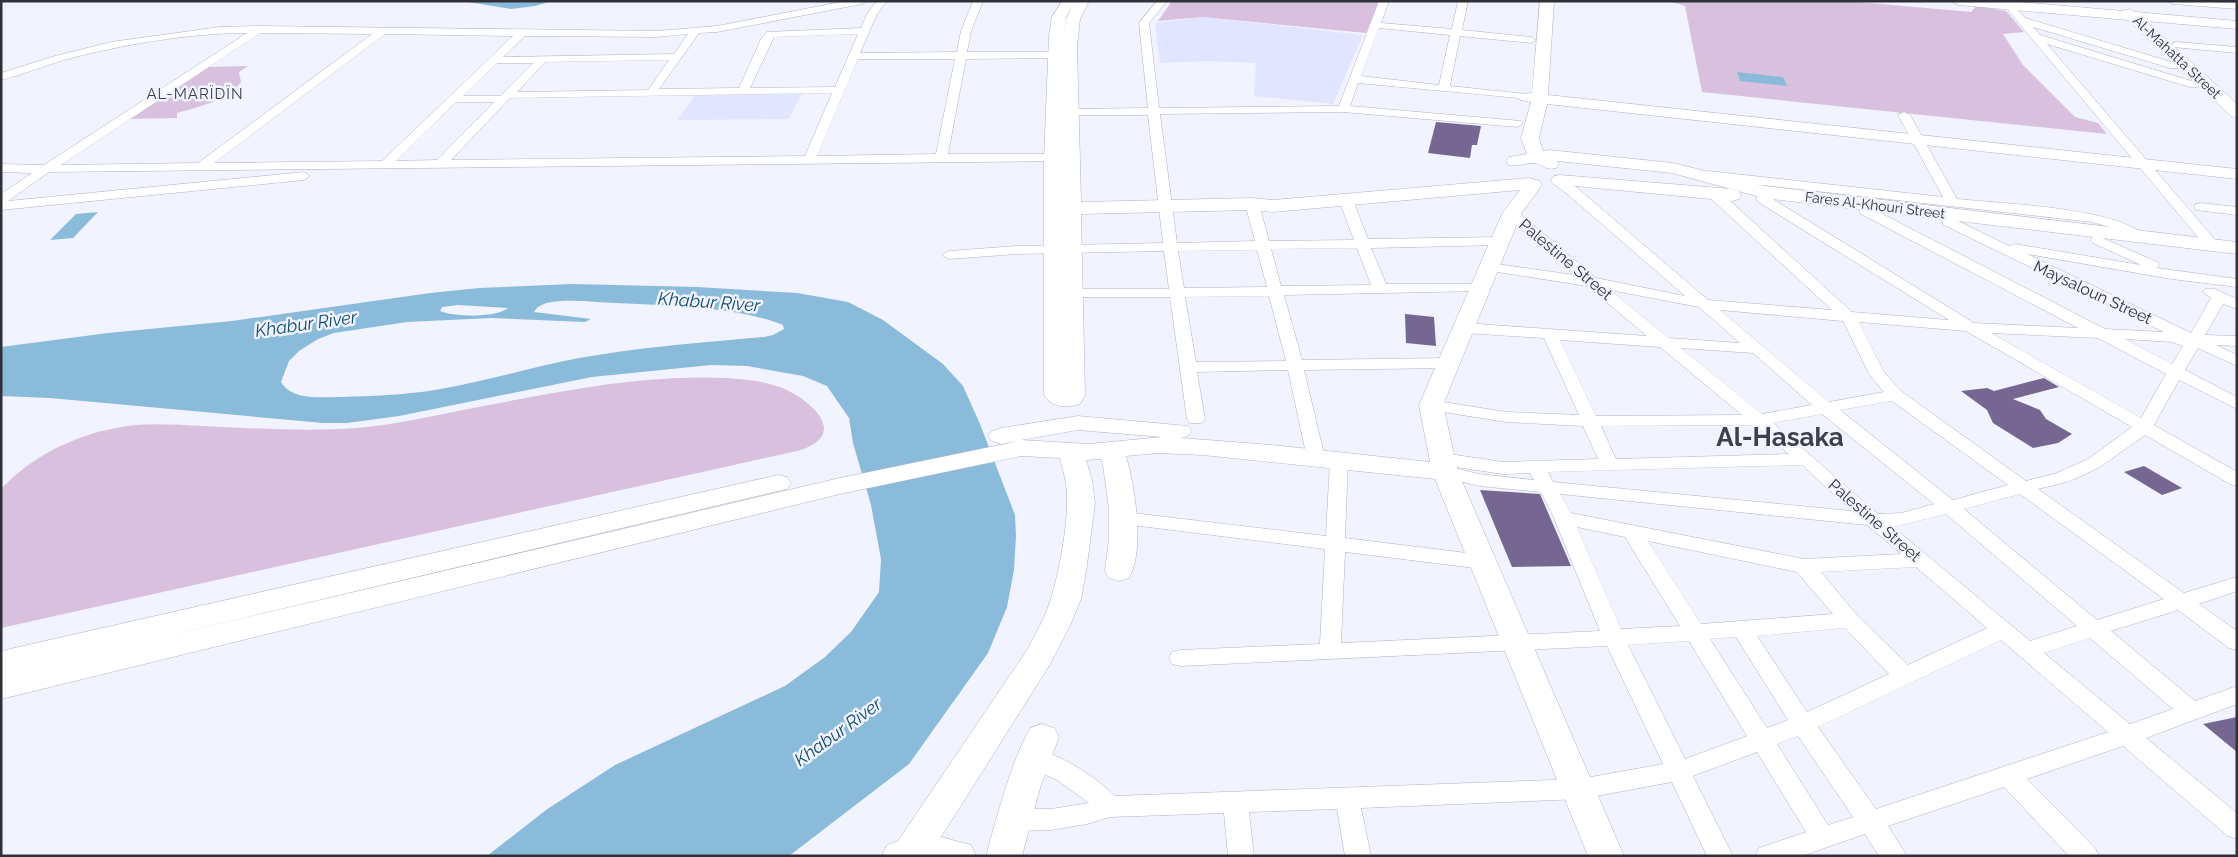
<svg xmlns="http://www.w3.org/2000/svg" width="2238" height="857" viewBox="0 0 2238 857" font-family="Raleway,sans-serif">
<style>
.built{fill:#e1e5ff}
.green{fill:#d9c0df}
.water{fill:#8abbda;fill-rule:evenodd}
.building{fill:#756792}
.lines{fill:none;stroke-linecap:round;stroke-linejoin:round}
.street-casing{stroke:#afb2c4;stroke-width:1}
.secondary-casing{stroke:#afb2c4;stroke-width:1}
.street{fill:#fff;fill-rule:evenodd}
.secondary{fill:#fff;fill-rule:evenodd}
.labels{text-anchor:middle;stroke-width:5;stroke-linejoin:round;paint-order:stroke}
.far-street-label{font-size:14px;fill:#303138;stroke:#f1f3fe}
.far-neighbourhood-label{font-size:15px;letter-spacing:1px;fill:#3c3f4d;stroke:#f1f3fe}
.street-label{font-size:16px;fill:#303138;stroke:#f1f3fe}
.water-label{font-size:18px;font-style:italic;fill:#0f4c6b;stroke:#f1f3fe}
.town-label{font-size:26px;font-weight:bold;fill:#3c3f4d;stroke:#f1f3fe}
</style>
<rect width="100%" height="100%" fill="#f1f3fe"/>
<path class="built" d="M1202,17L1363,35L1333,104L1254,96L1256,63L1208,61L1160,63L1155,23Z
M697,93H802L789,119L677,120Z"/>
<path class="green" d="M1172,1H1379L1366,33L1202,17L1158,21Z
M1668,1H1847L1971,12L1976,6L2006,11L2024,32L2003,34L2023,65L2075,117L2098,123L2107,134L1702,92L1685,6Z
M248,66L239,72L241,82C227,101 198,107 177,113V118L126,119L206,67Z
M726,378C744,379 763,381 780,387C808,398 851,433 801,450L1,628V489C31,457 73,436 116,428C144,422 173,425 202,426C254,428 305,432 357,428C394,425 432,416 468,409C553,393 639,374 726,378Z"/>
<path class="water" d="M462,1H552L535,6L511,9Z
M1737,72L1783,77L1787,86L1740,81Z
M98,212L73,238L50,240L76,214Z
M572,284L697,287L797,293L848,302L883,320L943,364L963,386L980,424L1015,515L1016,536L1014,570L1007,607L988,653L909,764L789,856H487L546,810L615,765L785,686L825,657L851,632L879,592L881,559L871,505L853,443L849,418L827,386L803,376L747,366L711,365L592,377L399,416L347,423H323L50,398L1,396V347L108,333L232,321L430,293L479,288ZM584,301C644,306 728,303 783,325L784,329L773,335L764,337C708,342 653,346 598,355C543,363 490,381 435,390C404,395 372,396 341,397C322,397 292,401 281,382L289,361L299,351L318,339L334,333L407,322L491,318L585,322L591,319L534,312C541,298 571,301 584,301ZM458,305L508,308C496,318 454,317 440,311L442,307Z"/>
<path class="building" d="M1436,122L1481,126L1477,145H1472L1470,158L1428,153Z
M1405,314L1434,317L1436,346L1406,343Z
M2044,378L2059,387L2013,399L2040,410L2046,419L2072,434L2058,443L2033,448L1993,423L1987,410L1961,391L1987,388L1994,391Z
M2144,466L2182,488L2162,495L2124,472Z
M1480,490L1540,494L1571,566L1512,567Z
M2237,717V752L2203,724Z"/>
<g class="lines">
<g class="street-casing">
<path id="street" d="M846,1H867L862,4L717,32L699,33L659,89L739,88L761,39L767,32L861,28L867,14L877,1H887L877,14L860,53L957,52L961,31L973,1H983L971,31L967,52H1057L1062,55L1057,58L966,59L948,154H1068L1074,158L1072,161L49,172L8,201L304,172L310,176L304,180L1,210V194L32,173L1,172V164L44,165L247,33C190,33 119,45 64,60C43,66 22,75 1,80V73L55,56L111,42L220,27L260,26L657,31L717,26ZM260,33L372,34L198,163L61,165ZM385,34L513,36L382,161L214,163ZM688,34L674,54L503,57L525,36L657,37ZM858,34L835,87L750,88L774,37ZM858,59H955L936,154L817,156ZM669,60L648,90L517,92L545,62ZM497,63H533L500,96H463ZM832,93L805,156L451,160L510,98ZM456,102H494L437,160L396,161Z
M1157,1H1167L1149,23L1159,108L1339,106L1379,1H1389L1381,23L1452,29L1458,1H1468L1462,30L1531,37L1536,40L1531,43L1460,36L1450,86L1526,94L1530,95L1532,97L1530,99L1358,83L1350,106L1521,121L1523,123L1521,125L1517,127L1343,112L1160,114L1177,243L1255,241L1245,204L1252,200L1259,204L1269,241L1354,240L1339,200L1346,196L1353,200L1368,239L1501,237L1508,241L1501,245L1371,248L1386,284H1486L1488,287L1486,290L1481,291L1284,295L1302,360L1449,358L1455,360L1457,363L1455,366L1449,368L1304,370L1325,458L1322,462L1316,464L1310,462L1307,458L1288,370L1197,372L1205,419L1202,423H1190L1187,419L1170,297H1072L1067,296L1065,293L1067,290L1072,289H1169L1164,251L1017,254L949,259L942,255L949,251L1017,246L1163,243L1148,115H1071L1065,112L1071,109L1148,108L1139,23ZM1379,28L1450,35L1439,85L1361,76ZM1357,248L1371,285L1281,286L1271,249ZM1257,250L1267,287L1184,288L1178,251ZM1269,296L1286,361L1196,362L1185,297Z
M2168,1L2237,3V9L2173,4Z
M2009,2L2012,3L2025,18L2178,64L2179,66L2178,68H2170L2033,27L2040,35L2198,83L2199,85L2198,87H2190L2047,44L2217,242L2219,245L2217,248H2207L2018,22L2004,5Z
M2177,42L2237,47V53L2173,47V43Z
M1904,112L1910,115L1957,199C1994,203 2123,208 2143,236L2141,239H2131L2116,229L2092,222L1708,179L1702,175L1708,171L1943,197L1898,115Z
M1557,178L1576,187L1708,300L1832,310L1708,196L1706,193L1708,190H1718L1852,312L1949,320L1758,202L1756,199L1758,196H1768L1974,323L2078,328L1861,214L1859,211L1861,208H1871L2105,329L2164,332L1944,225L1942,222L1944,219H1954L2009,246L2015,244L2141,265L2093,243L2091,240L2093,237L2098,236L2157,262L2159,265L2157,268L2237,279V287L2172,279L2027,254L2191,333L2211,298L2203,292L2205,289H2215L2237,299V309L2223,304L2205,335L2237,336V346L2216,345L2237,355V366L2198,348L2185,370L2237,397V409L2179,380L2154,425L2237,472V486L2230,484L2145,435L2100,467L2070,481L2038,489L2184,593L2237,577V591L2199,604L2237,631V650L2229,648L2178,610L2111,631L2195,701L2237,686V704L2146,738L2237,813V839L2228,836L2123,746L2027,779L2095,848L2099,856H2069L2004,787L1888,826L1907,856H1879L1865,834L1802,856H1755L1759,848L1806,832L1757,752L1693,776L1733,856H1707L1672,782L1580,799L1361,808L1371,856H1345L1337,809L1249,812L1254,856H1228L1224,813L1110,817L1087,824L1051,830L1015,831L1006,828L1003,820L1006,812L1015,809H1051L1089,803L1057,780L1025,766L1021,759L1025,752C1050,744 1098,779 1115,796L1580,779L1663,764L1607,646L1180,666L1172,664L1169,658L1172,652L1180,650L1320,644L1325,549L1124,524L1117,522L1114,518L1117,514L1124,512L1326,536L1330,460L1333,456L1339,454L1345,456L1348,460L1345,538L1483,555L1490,557L1493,562L1490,567L1483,569L1345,552L1341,643L1600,631L1554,518L1541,492L1479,486L1439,476L1436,472L1439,468L1445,466L1479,474L1534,480L1530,473L1503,474L1442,465L1436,463L1433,459L1436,455L1442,453L1503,462L1598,459L1583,426L1506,422L1431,410L1425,409L1422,405L1425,401L1431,400L1506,412L1579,415L1544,338L1464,333L1458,331L1456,328L1458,325L1464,323L1647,336L1587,286L1485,270L1483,267L1490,263L1574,275L1507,217L1505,214L1507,211H1517L1596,278L1685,296L1566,193L1551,182L1552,179ZM1610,290L1699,307L1740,343L1669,338ZM1720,310L1843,321L1869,374L1884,392L1829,402ZM1859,322L1966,331L2132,427L2088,459L2057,473L2026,481L1901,391L1884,372ZM1991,333L2098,338L2166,374L2141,418ZM2125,339L2172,342L2183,346L2172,364ZM1560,340L1660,347L1742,415L1596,416ZM1681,348L1753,353L1812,405L1762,414ZM1892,401L2008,485L1953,500L1840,410ZM1822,414L1934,504L1902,513L1878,514L1773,423ZM1754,425L1789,454L1616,459L1601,426ZM1802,465L1852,511L1553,482L1548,472ZM1560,494L1867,525L1901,554L1804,559L1571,513ZM2020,494L2164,599L2097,620L1964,509ZM1946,514L2077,626L2030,641L1893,527ZM1577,527L1625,537L1680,626L1621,629ZM1648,541L1797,572L1833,614L1701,624ZM1916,567L1987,628L1908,665L1857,615L1821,572ZM1845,628L1889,674L1807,712L1757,636ZM1736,637L1788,720L1767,728L1710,639ZM2090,638L2173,709L2130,724L2044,653ZM2001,640L2108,732L1876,809L1818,727ZM1689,641L1747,736L1685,759L1628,645ZM1798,736L1853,817L1828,825L1777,744Z
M2201,203L2237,207V215L2196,210L2194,207L2196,204Z"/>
</g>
<g class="secondary-casing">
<path id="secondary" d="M1062,1H1089L1080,19L1077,46L1081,202L1252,198L1273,200L1529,178L1540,181L1542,185L1521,214L1443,405L1458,472L1624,856H1588L1435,479L1203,455L1158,453L1126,456C1135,486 1145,551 1129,578L1119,581L1109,578L1105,571L1109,540V510L1103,465L1101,459L1086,460L1092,480L1095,504L1086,572L1081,599L1069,628L1049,666L941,837L971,845L976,856H882L887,845L898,841L1027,650C1036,633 1046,616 1051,598C1059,574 1067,528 1067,503C1068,488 1064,473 1060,458L1021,456L840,494L1,699V651L778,475L787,477L791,483L787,489L778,491L154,639L840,478L1019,441L1001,444L992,441L988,436L992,431L1001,428L1078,416L1188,426L1192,431L1188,436L1181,438L1272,445L1430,462L1419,405L1502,214L1520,190L1273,212L1252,210L1081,214L1085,395L1080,404C1065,408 1053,408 1044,395V159L1049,36L1052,17ZM1073,5L1066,19L1063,43L1066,17ZM1078,430L1162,437L1089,444L1021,440Z
M1540,1H1554L1548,95L2237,169V179L1547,104L1539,138L1543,151L1549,150L1673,163L1765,186L2237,242V254L1764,198L1672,173L1557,161L1559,164L1556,168C1544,171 1542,163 1533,163C1524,163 1518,167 1509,165L1506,161L1509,157L1527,154L1521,138L1531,102L1520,100L1518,97L1520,94L1532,93Z
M1951,1H2008L2123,11L2129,9L2136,12L2237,21V29L2146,21L2237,104V118L2231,116L2128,20L1958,5Z
M1560,175L1732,189L1739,191L1741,195L1739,199L1732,201L1554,184L1551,180L1554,176Z
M1042,724L1054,728L1059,737L1040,788L1022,856H986C998,813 1009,768 1030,728Z"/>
</g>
<use href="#street" class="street"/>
<use href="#secondary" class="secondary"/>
</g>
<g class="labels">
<g class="far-street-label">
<text transform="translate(2177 57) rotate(43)" y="5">Al-Mahatta Street</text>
<text transform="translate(1875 205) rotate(7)" y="5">Fares Al-Khouri Street</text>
</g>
<g class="far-neighbourhood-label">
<text x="195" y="99">AL-MARÏDÏN</text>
</g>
<g class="street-label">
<text transform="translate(1566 259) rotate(40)" y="6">Palestine Street</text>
<text transform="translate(2093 292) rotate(25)" y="6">Maysaloun Street</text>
<text transform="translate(1875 520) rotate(41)" y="6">Palestine Street</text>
</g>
<g class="water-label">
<text transform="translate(709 302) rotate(4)" y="6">Khabur River</text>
<text transform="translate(306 324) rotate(-8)" y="6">Khabur River</text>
<text transform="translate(838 732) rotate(-36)" y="6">Khabur River</text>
</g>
<g class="town-label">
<text x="1780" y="446">Al-Hasaka</text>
</g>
</g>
<rect width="2238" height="857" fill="none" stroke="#303138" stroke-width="5"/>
</svg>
